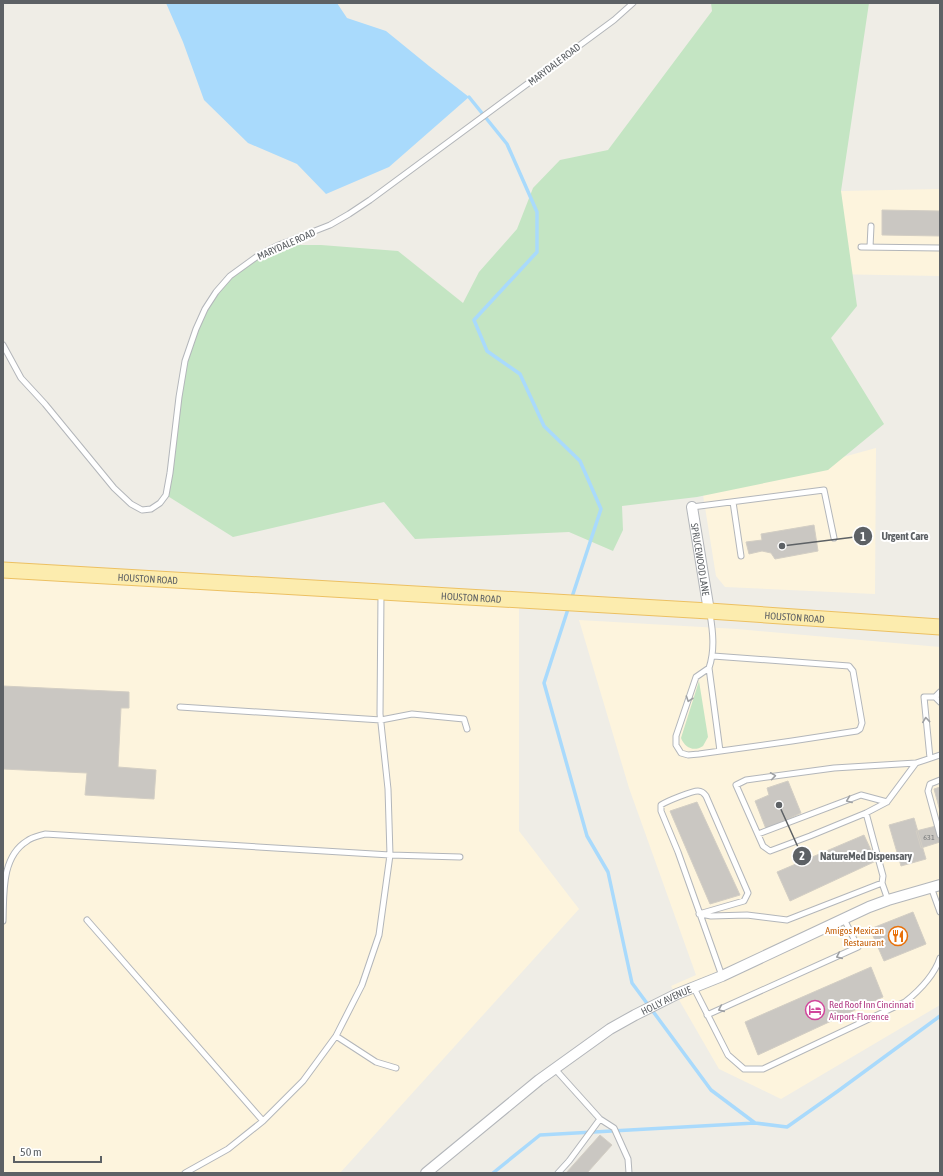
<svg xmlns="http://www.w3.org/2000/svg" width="943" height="1176" viewBox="0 0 943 1176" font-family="'Asap Condensed',sans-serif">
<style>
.commercial{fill:#fdf4dd}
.green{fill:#c4e5c3}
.water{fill:#a9dafc}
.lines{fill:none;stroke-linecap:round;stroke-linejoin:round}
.stream{stroke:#a9dafc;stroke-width:3.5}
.building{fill:#cac7c2;stroke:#d3cec4}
.service-casing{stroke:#b3b6ba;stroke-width:7}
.minor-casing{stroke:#b3b6ba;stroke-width:12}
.primary-casing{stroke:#ecc062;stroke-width:17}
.service{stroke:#fff;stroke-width:5}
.minor{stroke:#fff;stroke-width:10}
.primary{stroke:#fcecae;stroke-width:15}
.oneway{stroke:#9ea0a3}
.labels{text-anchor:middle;stroke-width:4;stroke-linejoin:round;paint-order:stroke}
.number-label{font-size:8px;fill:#787a7c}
.street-label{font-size:10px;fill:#5d6165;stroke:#fff}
.food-label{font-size:10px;fill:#c56008;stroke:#fff;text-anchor:end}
.hotel-label{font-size:10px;fill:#b23c85;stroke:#fff;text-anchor:start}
.leader{fill:none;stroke:#5d6165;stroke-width:1.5}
.callout-dot{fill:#5d6165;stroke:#fff;stroke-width:1.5}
.mark-label{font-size:12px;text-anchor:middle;font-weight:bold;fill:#fff}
.callout-label{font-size:11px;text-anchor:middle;font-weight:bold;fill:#5d6165;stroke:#fff;stroke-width:4;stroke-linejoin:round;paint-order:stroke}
</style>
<rect width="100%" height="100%" fill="#efede6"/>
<path class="commercial" d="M940,189V276L828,274L841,191Z
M876,448L875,594L725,587L716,576L703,495Z
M3,570L519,600V831L579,909L340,1173H3Z
M579,620L737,629L940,647V1005L781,1099L719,1069L671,986L696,975L629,788Z"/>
<path class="green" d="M711,3H869L841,191L857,306L831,338L884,424L828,470L697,497L622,506L623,530L613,551L569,532L415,539L384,502L233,537L166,495L185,361L205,309L230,276L279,245H321L398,251L463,303L479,272L517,229L533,188L560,160L608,150L712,11Z
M699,681L708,737L703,746C694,752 685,748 681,738Z"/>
<path class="water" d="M166,3H337L347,18L386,31L429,66L469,97L389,167L326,194L297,164L248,143L204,100L183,42Z"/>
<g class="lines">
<path class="stream" d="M469,97L507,144L537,212V252L474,320L487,351L520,374L544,426L580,461L601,509L571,600
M569,606L544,683L587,836L608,872L632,983L711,1090L755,1123
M493,1173L540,1135L755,1123L787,1127L838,1091L940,1016"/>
</g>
<path class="building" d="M882,210L940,211V236L882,235Z
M814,525L818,551L775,559L771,553L762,551L749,554L746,542L762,540L761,534Z
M3,686L129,692V708H121L118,767L156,770L154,799L85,795L87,773L3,769Z
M788,781L801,813L766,829L755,801L769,795L767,788Z
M940,787V811L934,789Z
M697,802L740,895L710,904L670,811Z
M914,818L926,859L901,866L889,825Z
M940,825V842L921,848L916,831Z
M864,835L876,861L790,901L777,872Z
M913,912L926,944L884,961L870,929Z
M871,967L883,997L758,1055L745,1022Z
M600,1135L612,1145L587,1173H566Z"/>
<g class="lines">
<g class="service-casing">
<path id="service" d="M861,247L940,248
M870,247L871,226
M3,345L21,378L45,404L114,488L131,504L142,510L151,509L160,503L166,495L170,473L179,397L185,361L196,329L205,309L216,292L230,276L259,255L279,245L330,225L349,214L370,200L614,20L633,3
M733,502L741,556
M692,507L824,490L834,538
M710,614C713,632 715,650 709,668L720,751
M709,668L696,677L676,736V745L681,753L688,755L699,754L792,741L857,731L860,729L862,723L853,671L849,666L713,656
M935,697L940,702
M180,707L381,720L412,714L464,719L467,729
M930,758L924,697H935L940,692
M916,763L834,768L746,780L736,785L763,846L770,851L810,836L866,813L887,802L916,763L940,755
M940,780L930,784L928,791L940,835
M866,813L883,876L882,883L888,900
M758,834L861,795L887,802
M931,887L940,912
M699,914L744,901L748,893L706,796C704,793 702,791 698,791C692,791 667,801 661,805V811L678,852L722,976
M701,914L711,916L747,915L787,920L882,883
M87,920L263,1121
M3,921C4,894 1,857 27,841C32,837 39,836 45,834L390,855L460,857
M694,988L728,1055L744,1069H763L905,1002C920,990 934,976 940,958
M707,1015L858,947L844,919
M336,1036L376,1062L396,1068
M555,1069L600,1119L614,1128L628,1159L629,1173
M185,1173L228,1149L263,1121L303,1081L336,1036L362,985L379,935L390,855L388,789L380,714L381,594
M558,1173L569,1161L600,1119"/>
</g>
<g class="minor-casing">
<g id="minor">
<path id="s1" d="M692,507L709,611"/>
<path id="s2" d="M426,1173L539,1080L610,1029L635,1015L677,994L722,976L869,907L888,900L940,885"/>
</g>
</g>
<g class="primary-casing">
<g id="primary">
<path id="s3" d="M3,570L709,611L940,627"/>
</g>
</g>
<use href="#service" class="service"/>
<use href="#minor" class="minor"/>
<use href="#primary" class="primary"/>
</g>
<defs><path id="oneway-chevron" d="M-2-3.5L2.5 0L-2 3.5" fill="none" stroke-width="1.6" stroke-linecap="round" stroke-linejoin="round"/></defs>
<g class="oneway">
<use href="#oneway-chevron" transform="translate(689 699) rotate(109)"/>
<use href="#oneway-chevron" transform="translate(926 720) rotate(-96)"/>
<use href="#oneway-chevron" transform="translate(773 776) rotate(-8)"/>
<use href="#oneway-chevron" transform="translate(849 800) rotate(159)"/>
<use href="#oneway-chevron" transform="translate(839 956) rotate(156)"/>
<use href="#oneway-chevron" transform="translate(721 1009) rotate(156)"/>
</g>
<defs>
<g id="restaurant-ring" transform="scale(1)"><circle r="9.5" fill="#fff" stroke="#e8710a" stroke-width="1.5"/><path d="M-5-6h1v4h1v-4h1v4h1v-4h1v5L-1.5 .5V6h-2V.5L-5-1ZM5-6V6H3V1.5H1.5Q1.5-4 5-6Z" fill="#e8710a"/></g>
<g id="hotel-ring" transform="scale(1)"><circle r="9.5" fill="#fff" stroke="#d1479c" stroke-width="1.5"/><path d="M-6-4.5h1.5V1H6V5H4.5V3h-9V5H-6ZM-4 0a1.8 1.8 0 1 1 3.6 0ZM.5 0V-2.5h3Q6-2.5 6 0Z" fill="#d1479c"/></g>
</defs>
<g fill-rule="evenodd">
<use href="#restaurant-ring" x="898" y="936"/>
<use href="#hotel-ring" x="815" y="1010"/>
</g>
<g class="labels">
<g class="number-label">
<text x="929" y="840">631</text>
</g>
<g class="street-label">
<text transform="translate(554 64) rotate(-37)" y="4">MARYDALE ROAD</text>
<text transform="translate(286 244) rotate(-24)" y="4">MARYDALE ROAD</text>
<text dy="4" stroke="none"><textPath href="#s1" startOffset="53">SPRUCEWOOD LANE</textPath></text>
<text dy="4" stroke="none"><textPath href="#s3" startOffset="145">HOUSTON ROAD</textPath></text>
<text dy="4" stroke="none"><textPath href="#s3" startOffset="469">HOUSTON ROAD</textPath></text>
<text dy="4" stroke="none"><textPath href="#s3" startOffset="793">HOUSTON ROAD</textPath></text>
<text dy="4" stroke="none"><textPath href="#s2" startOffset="297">HOLLY AVENUE</textPath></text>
</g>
<g class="food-label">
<text x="884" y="934">Amigos Mexican<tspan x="884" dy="12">Restaurant</tspan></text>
</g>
<g class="hotel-label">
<text x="829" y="1008">Red Roof Inn Cincinnati<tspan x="829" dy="12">Airport-Florence</tspan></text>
</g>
</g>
<path class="leader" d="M782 546L863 536M779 805L802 856"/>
<g class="callout-dot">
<circle cx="782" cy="546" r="4"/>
<circle cx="779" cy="805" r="4"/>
<circle cx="863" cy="536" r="10"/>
<circle cx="802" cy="856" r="10"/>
</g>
<g class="mark-label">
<text x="863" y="541">1</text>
<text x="802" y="860">2</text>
</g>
<g class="callout-label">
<text x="905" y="540">Urgent Care</text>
<text x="866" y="860">NatureMed Dispensary</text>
</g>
<rect width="943" height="1176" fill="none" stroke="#5d6165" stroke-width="8"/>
<path d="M14 1156v6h87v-6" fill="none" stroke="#5d6165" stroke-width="2"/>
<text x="20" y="1156" font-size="12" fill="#5d6165" stroke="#ffffff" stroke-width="3" paint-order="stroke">50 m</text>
</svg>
